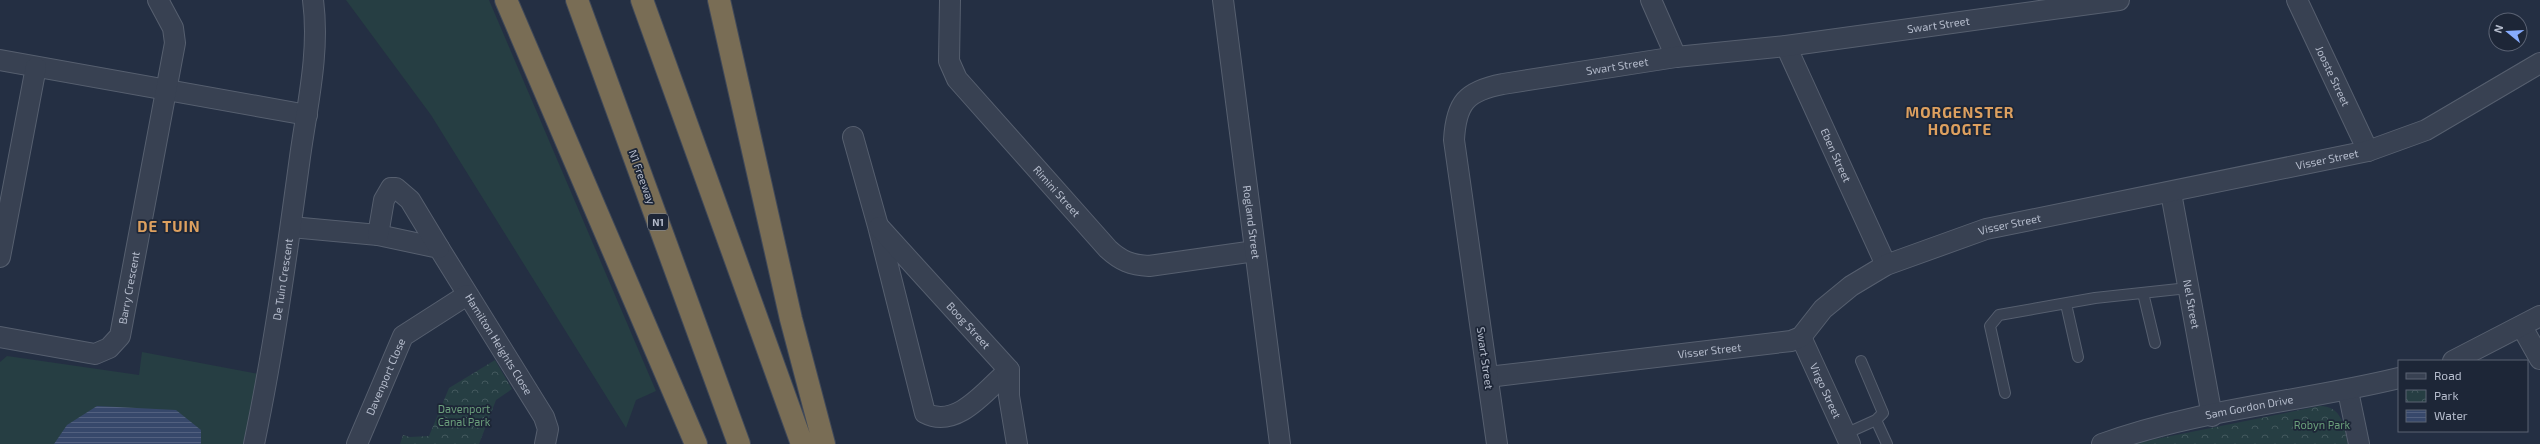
<svg xmlns="http://www.w3.org/2000/svg" width="2540" height="444" viewBox="0 0 2540 444" font-family="'Exo 2',sans-serif">
<style>
.grass{fill:#263e43}
.park{fill:url(#park-crowns)}
.water{fill:url(#water-rules)}
.lines{fill:none;stroke-linecap:round;stroke-linejoin:round}
.lane-casing{stroke:#565f6f;stroke-width:12}
.street-casing{stroke:#565f6f;stroke-width:22}
.highway-casing{stroke:#404959;stroke-width:24}
.lane{stroke:#384152;stroke-width:10}
.street{stroke:#384152;stroke-width:20}
.highway{stroke:#796d55;stroke-width:22}
.labels{text-anchor:middle;stroke-width:3.5;stroke-linejoin:round;paint-order:stroke}
.shield{fill:#1d2637;stroke:#878f9f;stroke-width:1}
.shield-label{font-size:10px;font-weight:bold;fill:#b5bccc}
.street-label{font-size:11px;fill:#b5bccc;stroke:#1d2637}
.park-label{font-size:11px;fill:#6b9f7b;stroke:#1d2637}
.district-label{font-size:15px;font-weight:bold;letter-spacing:1px;fill:#dda05f;stroke:#1d2637}
</style>
<defs>
<pattern id="park-crowns" width="20" height="18" patternUnits="userSpaceOnUse"><rect width="20" height="18" fill="#263e43"/><path d="M2 6a3 3 0 1 1 6 0M12 15a3 3 0 1 1 6 0" fill="none" stroke="#43585d"/></pattern>
<pattern id="water-rules" width="6" height="5" patternUnits="userSpaceOnUse"><rect width="6" height="5" fill="#37486b"/><path d="M0 2.5h6" fill="none" stroke="#52607f"/></pattern>
</defs>
<rect width="100%" height="100%" fill="#242f43"/>
<path class="grass" d="M346,0H489L656,391L636,400L626,428L431,115Z
M142,352L259,374L243,444H0V362L7,356L139,375Z"/>
<path class="park" d="M495,360L512,389L496,400L479,444H400L403,435L410,437L429,436L449,388Z
M2320,406C2342,406 2344,426 2348,444H2131Z"/>
<path class="water" d="M97,406L176,410L201,430V444H54L67,425Z"/>
<g class="lines">
<g class="lane-casing">
<path id="lane" d="M2143,293L2155,343
M2066,304L2078,357
M2005,393L1990,326L1999,315L2095,298L2188,288
M1876,420L1887,444
M1845,434L1876,420L1883,413L1861,361"/>
</g>
<g class="street-casing">
<g id="street">
<path id="s1" d="M950,0L949,61L957,79L1108,249C1121,261 1131,265 1149,266L1255,251"/>
<path id="s2" d="M1223,0L1280,444"/>
<path d="M1651,0L1676,57"/>
<path id="s3" d="M2297,0L2368,151"/>
<path id="s4" d="M1786,46L1886,265"/>
<path d="M0,60L307,115"/>
<path d="M853,137L878,226L925,413C957,430 987,389 1009,370"/>
<path id="s5" d="M2171,193L2212,416"/>
<path id="s6" d="M291,227L378,235L439,248L544,417L548,429L545,444"/>
<path id="s7" d="M879,227L1009,370V396L1017,444"/>
<path d="M378,235L384,200L391,188H396L410,200L439,248"/>
<path d="M0,257L36,67"/>
<path d="M2522,327L2540,359"/>
<path id="s8" d="M0,337L95,354L109,348L120,336L175,43L173,28L158,0"/>
<path id="s9" d="M1801,337L1850,444"/>
<path d="M2453,361L2540,316"/>
<path id="s10" d="M1488,377L1791,341L1801,337L1823,309L1851,286L1886,265L1986,229L2368,151L2426,130L2540,63"/>
<path d="M2348,391L2359,444"/>
<path id="s11" d="M254,444C274,349 287,253 300,157C307,106 320,52 313,0"/>
<path id="s12" d="M357,444L403,336L467,295"/>
<path id="s13" d="M1497,444L1454,140C1456,103 1466,91 1503,84L1676,57L1786,46L2119,0"/>
<path id="s14" d="M2102,444C2197,409 2301,402 2399,378"/>
</g>
</g>
<g class="highway-casing">
<path id="highway" d="M506,0L696,444
M577,0L739,444
M642,0L802,444
M719,0L791,319L824,444"/>
</g>
<use href="#lane" class="lane"/>
<use href="#street" class="street"/>
<use href="#highway" class="highway"/>
</g>
<g class="labels">
<rect class="shield" x="648" y="214" width="20" height="16" rx="3"/>
<g class="shield-label">
<text x="658" y="226">N1</text>
</g>
<g class="street-label">
<text dy="4" stroke="none"><textPath href="#s13" startOffset="830">Swart Street</textPath></text>
<text dy="4" stroke="none"><textPath href="#s13" startOffset="506">Swart Street</textPath></text>
<text dy="4" stroke="none"><textPath href="#s3" startOffset="84">Jooste Street</textPath></text>
<text dy="4" stroke="none"><textPath href="#s4" startOffset="120">Eben Street</textPath></text>
<text dy="4" stroke="none"><textPath href="#s10" startOffset="883">Visser Street</textPath></text>
<text transform="translate(642 177) rotate(70)" y="4">N1 Freeway</text>
<text dy="4" stroke="none"><textPath href="#s1" startOffset="231">Rimini Street</textPath></text>
<text dy="4" stroke="none"><textPath href="#s2" startOffset="224">Rogland Street</textPath></text>
<text dy="4" stroke="none"><textPath href="#s10" startOffset="559">Visser Street</textPath></text>
<text dy="4" stroke="none"><textPath href="#s11" startOffset="167">De Tuin Crescent</textPath></text>
<text dy="4" stroke="none"><textPath href="#s8" startOffset="177">Barry Crescent</textPath></text>
<text dy="4" stroke="none"><textPath href="#s5" startOffset="113">Nel Street</textPath></text>
<text dy="4" stroke="none"><textPath href="#s7" startOffset="133">Boog Street</textPath></text>
<text dy="4" stroke="none"><textPath href="#s6" startOffset="263">Hamilton Heights Close</textPath></text>
<text dy="4" stroke="none"><textPath href="#s10" startOffset="223">Visser Street</textPath></text>
<text transform="translate(1485 358) rotate(82)" y="4">Swart Street</text>
<text dy="4" stroke="none"><textPath href="#s12" startOffset="73">Davenport Close</textPath></text>
<text dy="4" stroke="none"><textPath href="#s9" startOffset="59">Virgo Street</textPath></text>
<text dy="4" stroke="none"><textPath href="#s14" startOffset="152">Sam Gordon Drive</textPath></text>
</g>
<g class="park-label">
<text x="464" y="413">Davenport<tspan x="464" dy="13">Canal Park</tspan></text>
<text x="2322" y="429">Robyn Park</text>
</g>
<g class="district-label">
<text x="1960" y="118">MORGENSTER<tspan x="1960" dy="17">HOOGTE</tspan></text>
<text x="169" y="232">DE TUIN</text>
</g>
</g>
<rect x="2398" y="360" width="130" height="72" fill="#1d2637" stroke="#5a6273"/>
<rect x="2406" y="373" width="20" height="6" fill="#384152" stroke="#5a6273"/>
<text x="2434" y="380" font-size="12" fill="#b5bccc">Road</text>
<rect x="2406" y="390" width="20" height="12" fill="url(#park-crowns)" stroke="#5a6273"/>
<text x="2434" y="400" font-size="12" fill="#b5bccc">Park</text>
<rect x="2406" y="410" width="20" height="12" fill="url(#water-rules)" stroke="#5a6273"/>
<text x="2434" y="420" font-size="12" fill="#b5bccc">Water</text>
<g transform="translate(2508 32) rotate(288)"><circle r="19" fill="#1d2637" stroke="#5a6273"/>
<path d="M0-3L7 15L0 10L-7 15Z" fill="#87acff"/>
<text y="-6" font-size="11" font-weight="bold" text-anchor="middle" fill="#b5bccc">N</text>
</g>
</svg>
